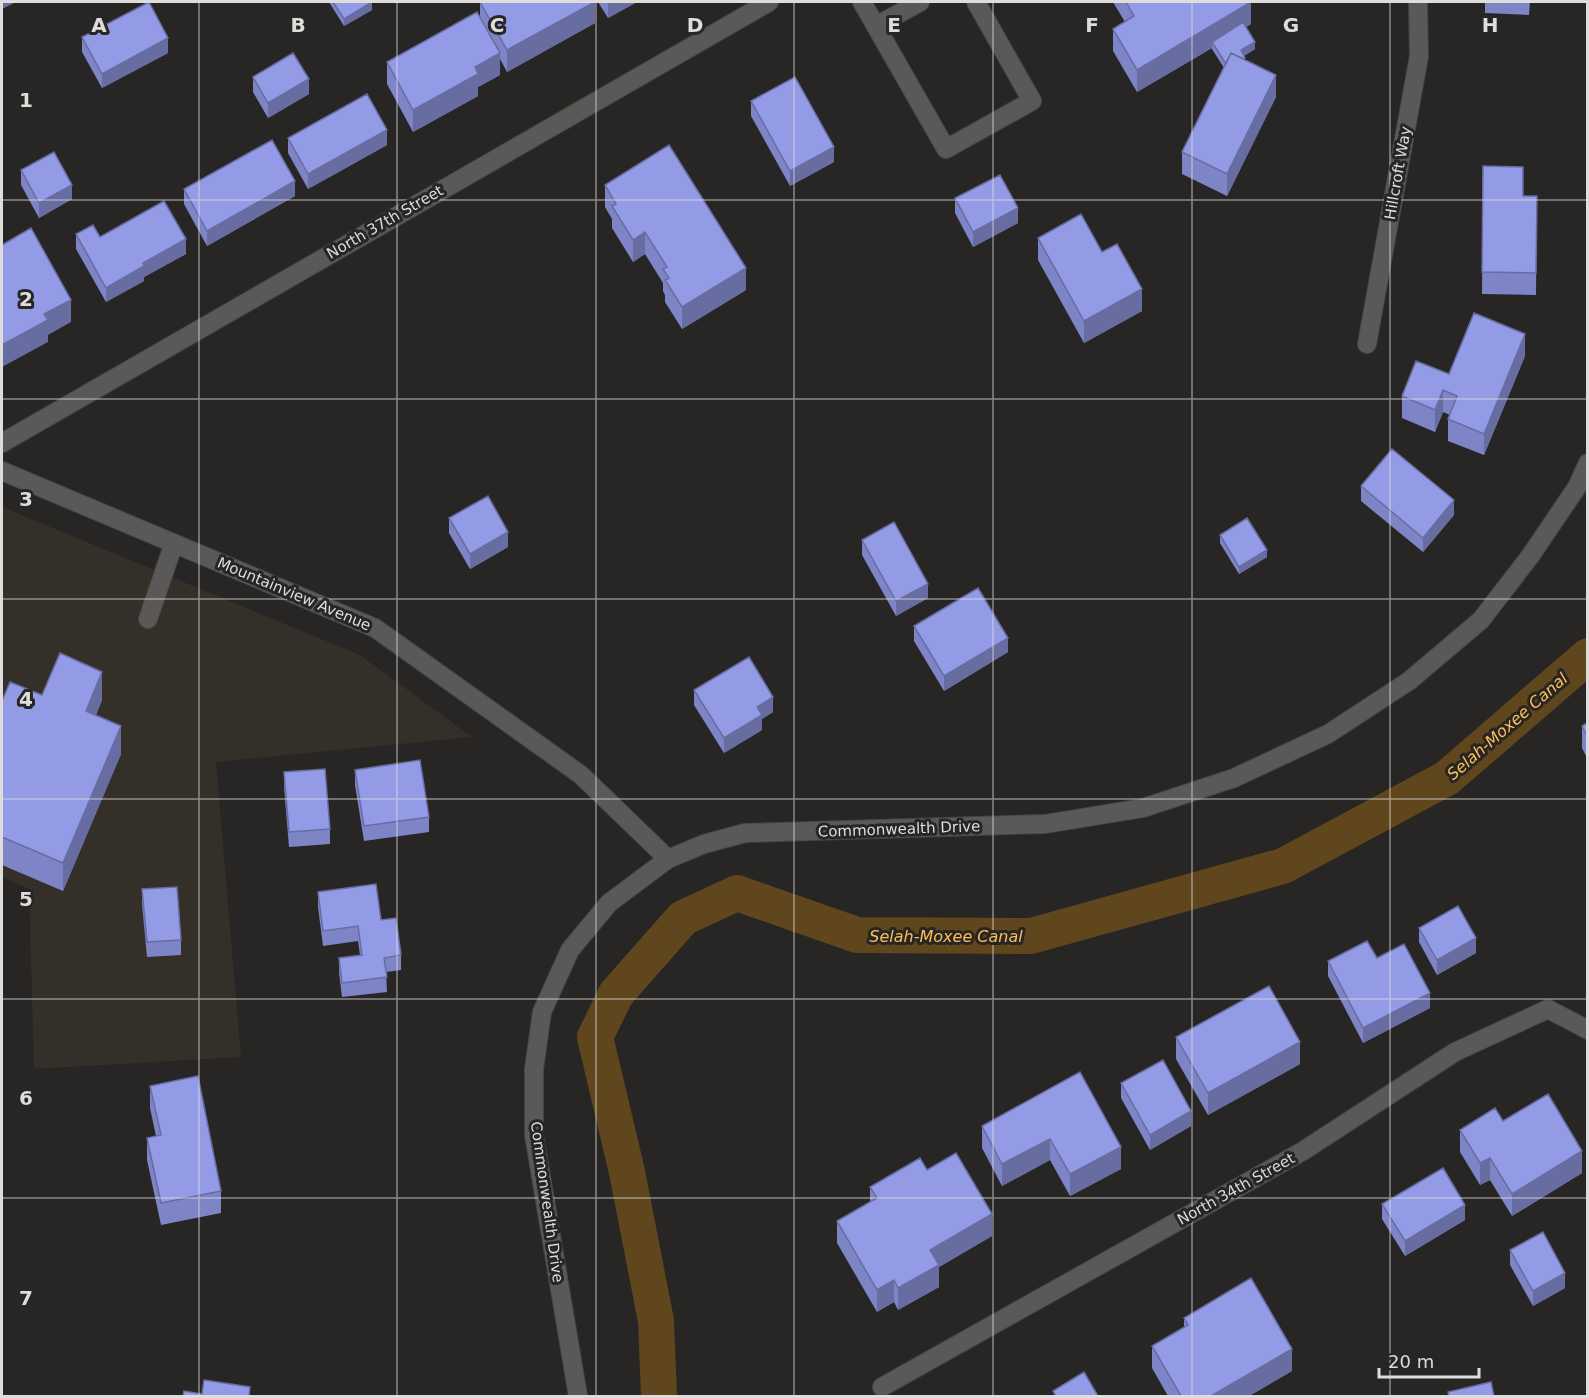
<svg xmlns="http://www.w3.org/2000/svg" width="1589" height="1398" viewBox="0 0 1589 1398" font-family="'DejaVu Sans',sans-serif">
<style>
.built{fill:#342f28}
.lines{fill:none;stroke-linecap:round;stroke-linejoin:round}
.canal{stroke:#5f461d;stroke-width:36}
.minor-casing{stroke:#464543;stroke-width:20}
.minor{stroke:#5b5957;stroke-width:18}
.wall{fill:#7e85c6}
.shaded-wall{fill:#676ca1}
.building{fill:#939be6;stroke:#676ca1;stroke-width:1.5}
.grid{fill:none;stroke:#dedddc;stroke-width:1.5;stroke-opacity:0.55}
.labels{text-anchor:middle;stroke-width:6;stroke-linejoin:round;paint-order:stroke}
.street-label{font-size:15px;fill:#dedddc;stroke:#272624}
.water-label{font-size:16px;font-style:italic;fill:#febe56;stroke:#272624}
.grid-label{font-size:20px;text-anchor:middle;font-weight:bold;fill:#dedddc;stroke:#272624;stroke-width:6;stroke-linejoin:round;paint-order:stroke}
</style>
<rect width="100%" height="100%" fill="#272624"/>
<path class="built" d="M2,507L360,655L472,737L216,762L241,1057L34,1069L29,889L2,877Z"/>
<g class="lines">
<path class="canal" d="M659,1396L656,1321L627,1172L595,1037L616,994L683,918L737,893L857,935L1031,936L1283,866L1447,778L1588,656"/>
<g class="minor-casing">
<path id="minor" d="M862,2L946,149L1032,101L976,2
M876,26L920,2
M1367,344L1419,56L1418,2
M2,443L769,2
M2,471L375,628L581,775L668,859
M148,619L174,543
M882,1387L1303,1151L1455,1052L1548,1009L1588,1030
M578,1396L534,1135V1069L542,1012L570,950L609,903L668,859L704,844L745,833L1045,824L1143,808L1234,778L1328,734L1409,681L1481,620L1531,555L1577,487L1588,463"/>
</g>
<use href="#minor" class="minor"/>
</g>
<path class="wall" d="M329,2H372V10L344,26Z
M480,2L595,23L507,72L500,59V75L478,87V96L413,132L387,84V62L480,18Z
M598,2H637L608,18Z
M1113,2H1251V24L1246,27L1255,49L1244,56L1245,60L1276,97L1227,196L1182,174V152L1224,68L1212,49V48L1137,92L1113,51V29L1125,22Z
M1485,2H1530L1529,15L1485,13Z
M82,37L168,53L102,88L82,52Z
M253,77L309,94L268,118L253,92Z
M751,101L834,162L790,186L751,116Z
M288,138L387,145L308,189L288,153Z
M1483,166L1523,196H1537L1536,295L1482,294Z
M21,170L72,199L39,218L21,185Z
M605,185L746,290L682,329L665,302V295L663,291V283L645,254L633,262L612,228V219L605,207Z
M184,189L295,196L207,246L184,204Z
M955,198L1018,223L973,247L955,213Z
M76,234L100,237L186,254L144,277V281L106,302L76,249Z
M1038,238L1102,252L1142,311L1084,343L1038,260Z
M1525,356L1484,455L1448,441V419L1450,415L1443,412L1435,432L1402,418V396L1449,374Z
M1361,486L1454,515L1423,552L1361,501Z
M449,518L508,547L470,569L449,533Z
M1220,535L1267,557L1239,574L1220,543Z
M862,540L928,598L896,616L862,555Z
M914,626L1008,652L944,691L914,641Z
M694,690L773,712L762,719V730L724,753L694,705Z
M102,700L96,715L121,754L63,891L2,865V701Z
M1587,723V758L1582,748V726Z
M355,770L429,817V832L364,841L355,785Z
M284,772L330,829V844L289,847L284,787Z
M142,889L181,940V955L147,957L142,904Z
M318,892L381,920L401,955V970L386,972L387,992L342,997L339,973V958L360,955L358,941L323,946L318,907Z
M1419,928L1476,953L1437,975L1419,942Z
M1328,961L1430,1008L1363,1043L1328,976Z
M1176,1037L1300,1064L1208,1115L1176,1059Z
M1080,1072L1121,1169L1070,1196L1050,1160L1002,1186L982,1148V1126Z
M1121,1083L1191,1126L1150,1150L1121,1098Z
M150,1086L221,1191V1213L161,1225L147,1160V1138L156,1136L150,1108Z
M1503,1121L1582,1173L1512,1216L1490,1180L1480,1185L1460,1152V1130Z
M927,1170L992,1236L939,1267V1287L898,1310L894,1302L877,1312L837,1243V1221L870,1202V1187Z
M1382,1204L1465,1220L1405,1256L1382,1219Z
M1510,1250L1565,1288L1533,1306L1510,1265Z
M1184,1318L1292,1371L1249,1396H1168L1152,1368V1346L1184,1327Z"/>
<path class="shaded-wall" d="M2,2H16L2,9Z
M372,2V10L344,26V19Z
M595,2V23L507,72V50Z
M608,2H637L608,18Z
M1251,2V24L1215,46L1212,42V48L1137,92V70Z
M168,38V53L102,88V74Z
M1255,42V49L1241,58V50Z
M500,53V75L478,87V96L413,132V110L475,67Z
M1276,75V97L1227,196V174Z
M309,79V94L268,118V103Z
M387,130V145L308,189V174Z
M834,147V162L790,186V171Z
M295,181V196L207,246V231Z
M72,185V199L39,218V203Z
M1018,208V223L973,247V232Z
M645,232V254L633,262V240Z
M186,239V254L144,277V281L106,302V288L143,263Z
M746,268V290L682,329V307Z
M1142,289V311L1084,343V321Z
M71,300V322L48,335V342L2,367V345L44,314Z
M1525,334V356L1484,455V434Z
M1443,390V412L1435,432V410Z
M1454,500V515L1423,552V538Z
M508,532V547L470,569V554Z
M1267,550V557L1239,574V567Z
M928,584V598L896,616V601Z
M1008,638V652L944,691V676Z
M102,672V700L86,739V711Z
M773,697V712L762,719V730L724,753V738L757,707Z
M121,726V754L63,891V863Z
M1476,938V953L1437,975V960Z
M1430,993V1008L1363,1043V1028Z
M1300,1042V1064L1208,1115V1093Z
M1191,1111V1126L1150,1150V1135Z
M1050,1139V1160L1002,1186V1164Z
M1121,1147V1169L1070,1196V1174Z
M1582,1151V1173L1512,1216V1194Z
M1490,1158V1180L1480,1185V1163Z
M1465,1205V1220L1405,1256V1241Z
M992,1214V1236L939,1267V1287L898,1310V1288L930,1250Z
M1565,1273V1288L1533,1306V1291Z
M894,1280V1302L877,1312V1290Z
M1292,1349V1371L1249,1396H1211Z"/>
<path class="building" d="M149,2L168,38L102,74L82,37Z
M333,2H372L344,19Z
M480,2H595L507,50Z
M1126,2H1251L1137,70L1113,29L1134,16Z
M477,12L500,53L475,67L478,74L413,110L387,62Z
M1243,22L1255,42L1241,50L1245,58L1244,59L1231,53L1226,64L1212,42Z
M293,53L309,79L268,103L253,77Z
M1231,53L1276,75L1227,174L1182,152Z
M795,77L834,147L790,171L751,101Z
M367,94L387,130L308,174L288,138Z
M272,140L295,181L207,231L184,189Z
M669,145L746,268L682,307L665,280L669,278L663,269L667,267L645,232L633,240L612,206L616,204L605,185Z
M54,152L72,185L39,203L21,170Z
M1483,166L1523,167V196H1537L1536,273L1482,272Z
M1000,175L1018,208L973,232L955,198Z
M164,201L186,239L143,263L144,266L106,288L76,234L93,225L100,237Z
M1081,214L1102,252L1117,244L1142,289L1084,321L1038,238Z
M31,228L71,300L44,314L48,320L2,345V245Z
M1474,313L1525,334L1484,434L1448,419L1457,396L1443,390L1435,410L1402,396L1416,361L1449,374Z
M1392,449L1454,500L1423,538L1361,486Z
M488,496L508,532L470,554L449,518Z
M1247,518L1267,550L1239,567L1220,535Z
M894,522L928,584L896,601L862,540Z
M978,588L1008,638L944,676L914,626Z
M60,653L102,672L86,711L121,726L63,863L2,837V701L10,682L42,695Z
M749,657L773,697L757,707L762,715L724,738L694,690Z
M1587,723V736L1582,726Z
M420,760L429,817L364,826L355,770Z
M325,769L330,829L289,832L284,772Z
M376,884L381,920L396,918L401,955L384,958L387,977L342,983L339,958L362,955L358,926L323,931L318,892Z
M177,887L181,940L147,942L142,889Z
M1458,906L1476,938L1437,960L1419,928Z
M1367,941L1377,958L1404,944L1430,993L1363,1028L1328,961Z
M1269,986L1300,1042L1208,1093L1176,1037Z
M1163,1060L1191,1111L1150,1135L1121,1083Z
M1080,1072L1121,1147L1070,1174L1050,1139L1002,1164L982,1126Z
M198,1076L221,1191L161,1203L147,1138L161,1135L150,1086Z
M1548,1094L1582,1151L1512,1194L1490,1158L1480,1163L1460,1130L1495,1108L1503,1121Z
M956,1153L992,1214L930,1250L939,1265L898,1288L894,1280L877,1290L837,1221L877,1198L870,1187L920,1158L927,1170Z
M1443,1168L1465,1205L1405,1241L1382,1204Z
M1543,1232L1565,1273L1533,1291L1510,1250Z
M1251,1278L1292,1349L1211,1396H1181L1152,1346L1188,1325L1184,1318Z
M1084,1372L1098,1396H1054H1056L1053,1391Z
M204,1380L250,1387L249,1396H183L184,1391L202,1394Z
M1491,1382L1494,1396H1449L1448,1392Z"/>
<path class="grid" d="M199,2V1396M397,2V1396M596,2V1396M794,2V1396M993,2V1396M1192,2V1396M1390,2V1396M2,200H1588M2,399H1588M2,599H1588M2,799H1588M2,999H1588M2,1198H1588"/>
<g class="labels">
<g class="street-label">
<text transform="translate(1398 173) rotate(-80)" y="5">Hillcroft Way</text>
<text transform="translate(385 222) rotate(-30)" y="5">North 37th Street</text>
<text transform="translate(294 594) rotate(23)" y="5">Mountainview Avenue</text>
<text transform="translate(899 829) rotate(-2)" y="5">Commonwealth Drive</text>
<text transform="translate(1236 1189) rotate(-29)" y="5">North 34th Street</text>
<text transform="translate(547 1202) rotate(82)" y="5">Commonwealth Drive</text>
</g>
<g class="water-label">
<text transform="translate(1507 726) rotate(-41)" y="6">Selah-Moxee Canal</text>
<text x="946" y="942">Selah-Moxee Canal</text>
</g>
</g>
<g class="grid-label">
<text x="99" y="32">A</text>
<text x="298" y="32">B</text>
<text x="497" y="32">C</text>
<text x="695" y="32">D</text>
<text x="894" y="32">E</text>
<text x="1092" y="32">F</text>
<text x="1291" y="32">G</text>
<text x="1490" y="32">H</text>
<text x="26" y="107">1</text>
<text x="26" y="306">2</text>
<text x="26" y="506">3</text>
<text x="26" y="706">4</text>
<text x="26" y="906">5</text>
<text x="26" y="1105">6</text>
<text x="26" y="1305">7</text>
</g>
<rect width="1589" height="1398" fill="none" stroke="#dedddc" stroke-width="6"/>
<path d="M1379 1368v9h100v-9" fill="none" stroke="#dedddc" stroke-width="3"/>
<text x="1388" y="1368" font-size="18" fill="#dedddc" stroke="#272624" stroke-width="4.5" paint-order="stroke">20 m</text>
</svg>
